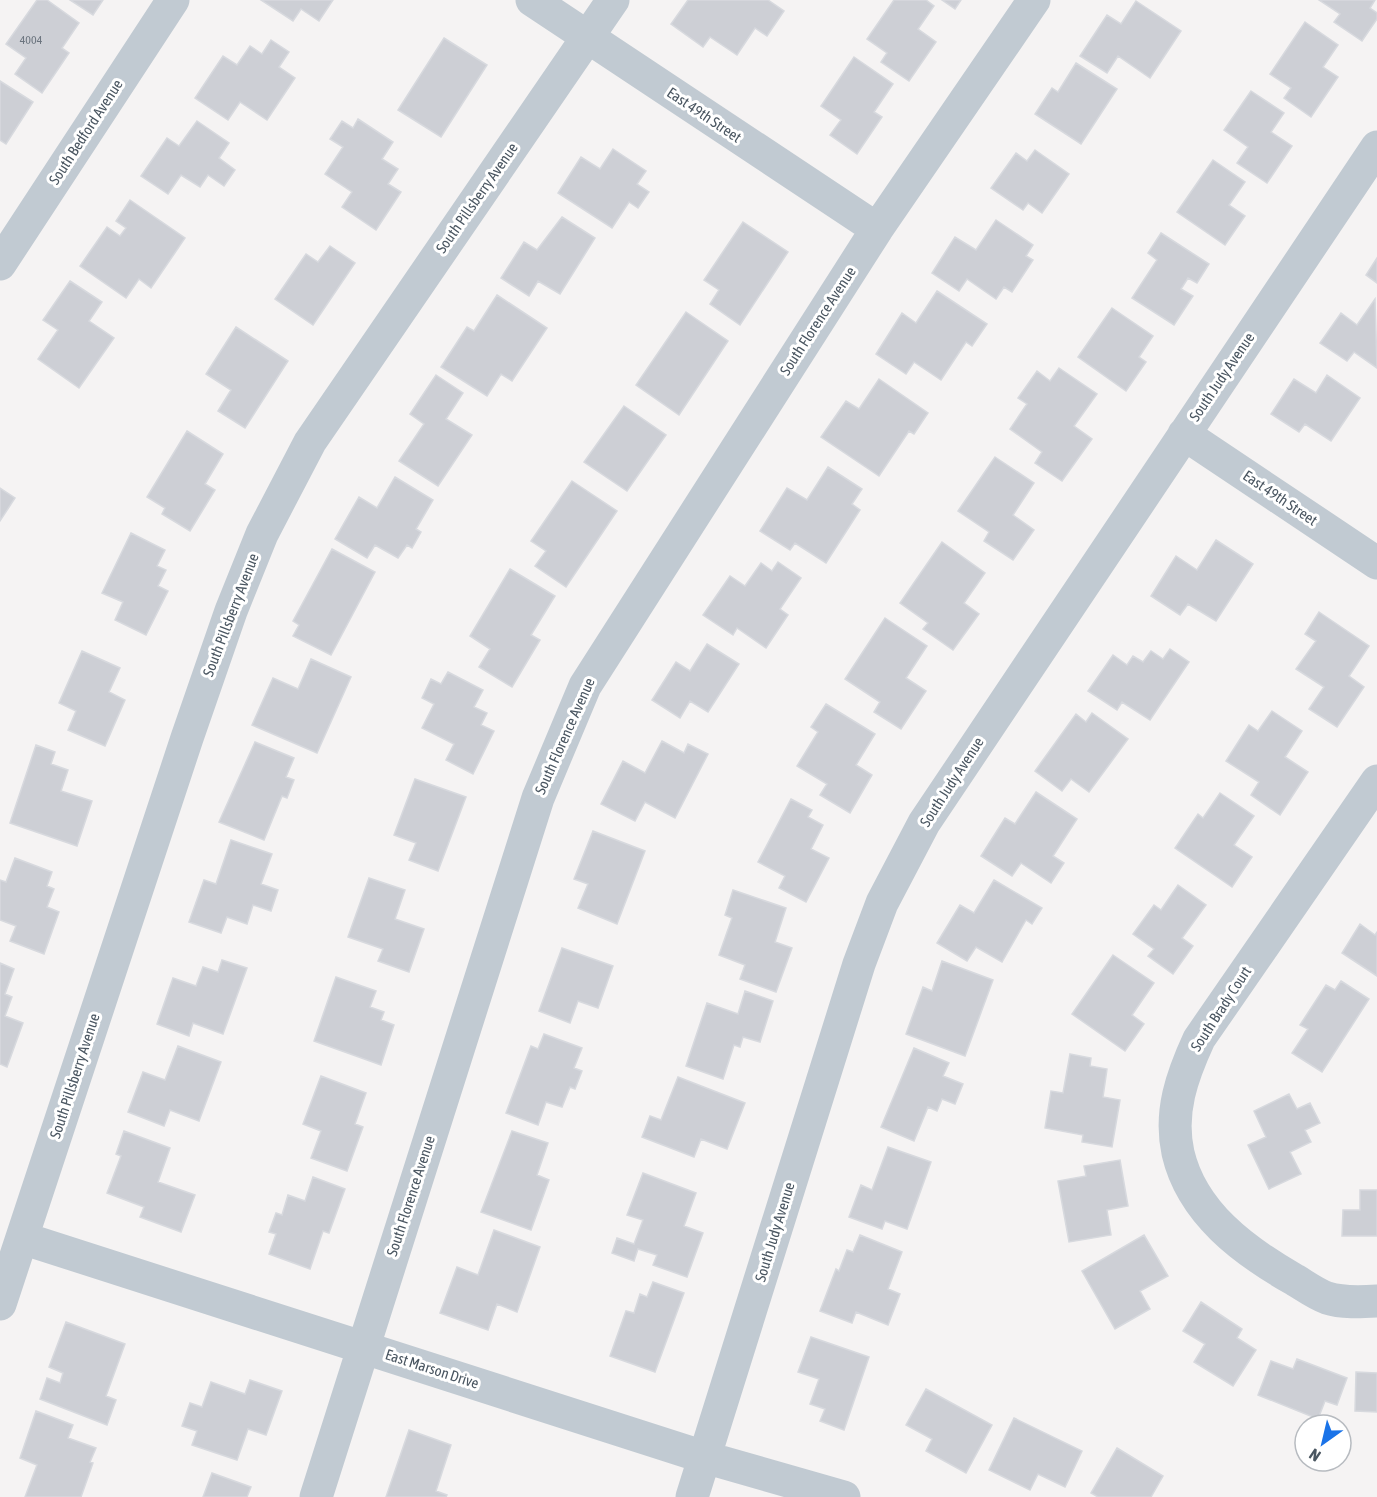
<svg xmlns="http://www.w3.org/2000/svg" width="1377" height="1497" viewBox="0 0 1377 1497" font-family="'Asap Condensed',sans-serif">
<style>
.building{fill:#cdcfd5;stroke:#d7d9de;stroke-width:1.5}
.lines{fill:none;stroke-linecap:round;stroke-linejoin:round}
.minor{stroke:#c1cad2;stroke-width:33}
.labels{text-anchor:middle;stroke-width:6;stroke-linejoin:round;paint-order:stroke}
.number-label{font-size:12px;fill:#6b747e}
.street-label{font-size:15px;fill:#4a5661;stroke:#fff}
</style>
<rect width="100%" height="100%" fill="#f5f3f3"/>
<path class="building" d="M37,0H47L79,23L62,48L69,53L42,93L15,74L26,58L6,44Z
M70,0H103L93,15Z
M261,0H333L319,21L301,9L293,21Z
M688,0H768L784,11L767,36L755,28L737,55L710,37L703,47L671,24Z
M894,0H926L934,6L918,29L936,42L909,81L881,62L887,53L867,39Z
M942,0H961L955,9Z
M1319,0H1375L1370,8L1377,13V19L1362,41L1334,22L1340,14Z
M1136,1L1181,31L1150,78L1118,56L1107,73L1080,56L1107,15L1121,24Z
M1305,22L1338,45L1323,67L1338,77L1311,117L1284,98L1291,88L1270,74Z
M444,38L487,65L441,137L398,110Z
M271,40L289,52L279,67L295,78L267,120L240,102L228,120L195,98L223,56L237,65L250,46L262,54Z
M854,57L893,84L874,112L882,117L857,154L830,135L841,120L821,106Z
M1076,63L1117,89L1081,144L1035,114L1052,88L1058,92Z
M0,81L33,102L6,144L0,140Z
M1251,91L1284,113L1271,132L1292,146L1267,183L1237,163L1248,147L1224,130Z
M358,119L393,142L382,159L398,169L388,184L401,192L376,230L342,207L352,192L325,174L343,147L330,139L342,121L353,128Z
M197,121L229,143L219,158L235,170L224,186L208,175L200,187L181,175L168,194L141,176L167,138L179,146Z
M613,149L646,171L637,184L649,192L638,208L629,202L612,228L558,193L581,157L600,169Z
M1035,150L1069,174L1042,213L1028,203L1023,210L991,188L1016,153L1027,161Z
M1213,160L1245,182L1229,205L1245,216L1225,245L1177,212Z
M130,200L185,238L151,288L139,279L126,298L80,266L107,227L120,236L126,228L116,221Z
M562,217L595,238L560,294L538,281L529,296L501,278L524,242L537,250Z
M996,220L1033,245L1026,256L1033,260L1012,292L1004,287L996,299L967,279L959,291L932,273L955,237L976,250Z
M743,222L788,252L740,325L710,304L719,290L704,280Z
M1161,233L1209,264L1197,283L1188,278L1181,289L1193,296L1174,325L1132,298L1157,260L1148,253Z
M330,246L355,263L313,325L275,299L306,254L318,262Z
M1377,258V283L1366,275Z
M70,281L102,302L89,321L114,338L79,388L38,359L58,330L43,320Z
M937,291L987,324L972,346L966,342L941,380L914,362L906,374L876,354L902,313L916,323Z
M497,295L547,328L512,381L501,374L487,396L441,367L467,327L474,331Z
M1375,299L1377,368L1354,352L1347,361L1320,343L1341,313L1357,325Z
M1112,308L1153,336L1139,357L1146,362L1126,391L1078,357Z
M686,312L728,341L679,415L636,385Z
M236,327L288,361L245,428L218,411L231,390L206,374Z
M1059,368L1097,394L1074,426L1092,439L1062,481L1035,463L1042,452L1010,429L1027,404L1018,398L1037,371L1050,381Z
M436,375L463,393L446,419L472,435L438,486L399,461L424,424L410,414Z
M1327,375L1360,398L1331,441L1305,424L1299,432L1271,414L1294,379L1316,393Z
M879,379L928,413L914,434L909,431L879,476L821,437L846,401L859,409Z
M624,406L666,435L627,491L584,462Z
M187,431L223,454L205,484L215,490L190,531L162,514L165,508L147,497Z
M995,457L1034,483L1013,515L1034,530L1013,560L984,541L989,532L958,511Z
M828,467L862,489L852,504L860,510L826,563L795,543L790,550L760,531L787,488L807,500Z
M395,477L433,500L416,529L421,532L412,548L407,545L398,558L375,545L367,558L335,539L359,497L377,508Z
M572,481L617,511L566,587L535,566L546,551L531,541Z
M0,488L15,498L0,521Z
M131,533L165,550L157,566L166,570L158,586L168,591L146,635L115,620L123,602L102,593Z
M1216,540L1253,564L1216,621L1188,604L1180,615L1151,596L1176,556L1197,570Z
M942,542L985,573L964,603L979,614L953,650L923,629L928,623L900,603Z
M332,549L375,572L331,655L293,636L299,625L293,621Z
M778,562L801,578L780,609L788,615L766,648L737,628L733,635L703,615L730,576L745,586L761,563L772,571Z
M510,569L555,596L531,635L540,640L512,687L479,667L490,649L470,636Z
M1319,612L1369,646L1349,676L1364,687L1337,727L1309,709L1324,687L1296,669L1316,641L1305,634Z
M885,618L927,646L906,678L926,691L901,729L874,712L880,702L845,679Z
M707,644L739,664L708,712L690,701L680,718L652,700L676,662L690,671Z
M1170,649L1189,662L1150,720L1122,702L1117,710L1088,691L1113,655L1127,665L1133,656L1143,662L1151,651L1163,659Z
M82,651L120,668L109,692L125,700L105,746L68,730L76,711L59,703Z
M311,659L351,677L317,753L252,725L273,678L298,689Z
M448,672L483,690L474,707L487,713L481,725L494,731L473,774L446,760L454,744L422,728L434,704L422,698L431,679L441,684Z
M826,704L875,734L856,765L872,775L850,813L820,795L827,784L797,766L818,732L811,727Z
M1272,711L1302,731L1285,757L1308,772L1280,815L1251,795L1259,782L1226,761L1249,725L1258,731Z
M1092,713L1128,739L1089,792L1071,779L1062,791L1035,771L1076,714L1086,722Z
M662,741L684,753L688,744L708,754L675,818L645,802L635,821L601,804L623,761L645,773Z
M255,742L294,758L286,777L294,780L287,798L282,796L264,840L219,822Z
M36,745L55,752L51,764L68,770L61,791L92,801L77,846L10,823Z
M415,779L466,797L438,871L409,860L416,843L394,835Z
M1036,792L1077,819L1053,856L1064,863L1051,883L1021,863L1012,876L981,856L1005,818L1015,824Z
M1220,793L1254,816L1234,845L1252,857L1232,887L1175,848L1198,814L1203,818Z
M791,799L812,810L808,817L823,825L811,849L829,858L806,902L779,888L785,876L758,862Z
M593,831L645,851L617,924L578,908L588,884L574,879Z
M231,840L272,854L261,884L278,890L271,911L253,905L247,924L227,917L221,933L189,922L204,880L216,884Z
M15,858L52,872L47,886L54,889L47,907L59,912L44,954L10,941L16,926L0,920V880L6,882Z
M369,878L405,890L395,919L424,929L409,972L378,961L383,949L348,937Z
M994,880L1042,908L1032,924L1026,920L1002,962L976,947L967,961L937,943L960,905L974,913Z
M1178,885L1206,905L1182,938L1193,946L1173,974L1148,956L1154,949L1133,934L1154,905L1161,910Z
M733,890L786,908L775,942L792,948L776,992L740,979L745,965L719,955L732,918L725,915Z
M1360,924L1375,935L1377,932V976L1342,953Z
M562,948L613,966L598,1008L578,1001L570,1023L539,1011Z
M1113,955L1154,983L1132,1015L1144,1024L1125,1051L1072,1014Z
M222,960L247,968L223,1034L193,1023L189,1036L157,1024L173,978L196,986L203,967L218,972Z
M942,961L993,980L965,1056L906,1034L923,987L932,991Z
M0,963L14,969L5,994L12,997L5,1016L23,1023L7,1067L0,1064Z
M336,977L376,991L370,1007L384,1012L381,1020L394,1025L381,1065L314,1041Z
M1341,981L1369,999L1322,1072L1292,1053L1308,1029L1300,1025L1326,985L1335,990Z
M745,991L773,1001L760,1042L743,1037L740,1047L734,1045L723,1079L686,1066L707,1003L738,1014Z
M544,1034L582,1048L574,1068L582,1071L575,1089L570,1087L562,1107L546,1102L538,1125L506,1113L531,1046L538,1049Z
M178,1046L221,1062L199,1121L170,1110L164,1126L128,1112L143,1072L165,1080Z
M914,1048L949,1063L943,1076L963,1084L955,1104L942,1099L937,1111L928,1107L914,1141L881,1127Z
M1070,1054L1091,1058L1090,1066L1107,1069L1103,1097L1120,1100L1112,1147L1082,1142L1083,1135L1045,1128L1051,1091L1063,1093Z
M321,1076L366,1093L355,1124L363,1127L347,1171L311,1158L321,1131L303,1124Z
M678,1077L745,1103L727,1149L701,1139L694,1157L642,1137L650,1116L661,1120Z
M1289,1094L1297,1109L1310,1103L1320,1123L1305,1130L1311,1142L1290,1152L1301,1174L1269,1189L1248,1145L1266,1137L1254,1111Z
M124,1131L170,1148L158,1182L195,1195L181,1232L140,1217L144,1207L107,1193L121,1156L116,1154Z
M512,1131L548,1143L537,1175L549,1180L531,1230L481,1212Z
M888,1147L931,1162L907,1229L885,1221L882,1229L849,1217L861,1185L872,1190Z
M1120,1160L1128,1206L1107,1210L1111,1235L1069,1242L1058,1181L1086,1176L1084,1166Z
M643,1173L696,1193L684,1226L703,1233L687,1277L653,1265L657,1255L638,1249L634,1261L612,1253L617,1238L634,1244L643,1220L627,1215Z
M313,1177L345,1189L329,1233L323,1231L310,1269L269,1254L276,1234L269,1232L276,1213L282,1215L288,1195L305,1201Z
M1360,1190H1377V1236H1342L1343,1210H1360Z
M494,1230L540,1247L517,1312L497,1304L488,1330L440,1313L457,1267L478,1275Z
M860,1235L902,1252L888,1289L900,1294L888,1325L856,1312L852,1323L820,1311L836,1269L839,1271L847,1250L853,1252Z
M1144,1235L1168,1276L1140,1291L1150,1309L1115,1329L1082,1271Z
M653,1282L684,1293L655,1372L610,1356L626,1311L634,1313L640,1294L647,1297Z
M1201,1302L1242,1329L1237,1338L1256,1350L1233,1386L1194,1362L1205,1344L1183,1331Z
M66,1322L125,1344L106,1396L116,1400L107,1425L40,1399L47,1378L60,1383L63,1373L49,1367Z
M811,1337L869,1357L844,1430L820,1421L825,1409L810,1404L819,1379L798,1372Z
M1297,1359L1347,1378L1337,1405L1325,1401L1318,1419L1258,1395L1271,1361L1293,1369Z
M1356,1372L1377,1373V1412L1355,1411Z
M250,1380L282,1391L266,1435L248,1429L237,1460L192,1445L197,1431L182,1426L190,1403L202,1407L211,1382L245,1394Z
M926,1389L992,1425L966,1473L926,1451L932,1439L906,1425Z
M36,1411L73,1425L68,1438L96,1448L90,1462L93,1463L81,1497H25L37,1465L20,1458Z
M1014,1418L1082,1451L1065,1487L1038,1474L1030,1490L989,1470Z
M409,1430L451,1445L436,1491L447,1495L446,1497H386Z
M1117,1448L1163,1476L1151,1497H1098L1091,1493Z
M212,1473L251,1487L247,1497H203Z"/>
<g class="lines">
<path class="minor" d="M532,0L877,229
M0,264L173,0
M1184,434L1377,563
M1377,781L1199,1039C1182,1076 1169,1112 1178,1153C1192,1213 1244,1251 1295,1280C1305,1286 1316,1294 1327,1298C1342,1303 1361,1302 1377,1301
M22,1238L704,1457L844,1497
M0,1304L187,738L231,611L262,534L310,442L613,0
M316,1497L538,798L585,686L877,229L1034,0
M692,1497L859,964L882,903L924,823L1377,147"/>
</g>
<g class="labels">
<g class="number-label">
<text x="31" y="44">4004</text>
</g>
<g class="street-label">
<text transform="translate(704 115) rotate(34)" y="5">East 49th Street</text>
<text transform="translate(86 132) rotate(-57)" y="5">South Bedford Avenue</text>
<text transform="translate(477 198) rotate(-55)" y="5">South Pillsberry Avenue</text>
<text transform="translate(818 321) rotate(-57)" y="5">South Florence Avenue</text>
<text transform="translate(1222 377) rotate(-56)" y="5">South Judy Avenue</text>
<text transform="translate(1280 498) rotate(34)" y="5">East 49th Street</text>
<text transform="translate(231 615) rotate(-69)" y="5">South Pillsberry Avenue</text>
<text transform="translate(565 736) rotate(-66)" y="5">South Florence Avenue</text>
<text transform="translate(952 782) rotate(-57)" y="5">South Judy Avenue</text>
<text transform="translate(1221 1009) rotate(-57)" y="5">South Brady Court</text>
<text transform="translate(75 1076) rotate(-72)" y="5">South Pillsberry Avenue</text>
<text transform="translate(411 1196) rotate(-72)" y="5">South Florence Avenue</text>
<text transform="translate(775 1232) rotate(-73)" y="5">South Judy Avenue</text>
<text transform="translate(432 1369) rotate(18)" y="5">East Marson Drive</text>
</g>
</g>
<g transform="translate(1323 1443) rotate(214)"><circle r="28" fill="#ffffff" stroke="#b7bbc0" stroke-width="1.5"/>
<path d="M0-4.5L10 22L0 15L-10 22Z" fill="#1a73e8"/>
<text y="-9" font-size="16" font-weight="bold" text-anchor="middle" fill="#4a5661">N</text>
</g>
</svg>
